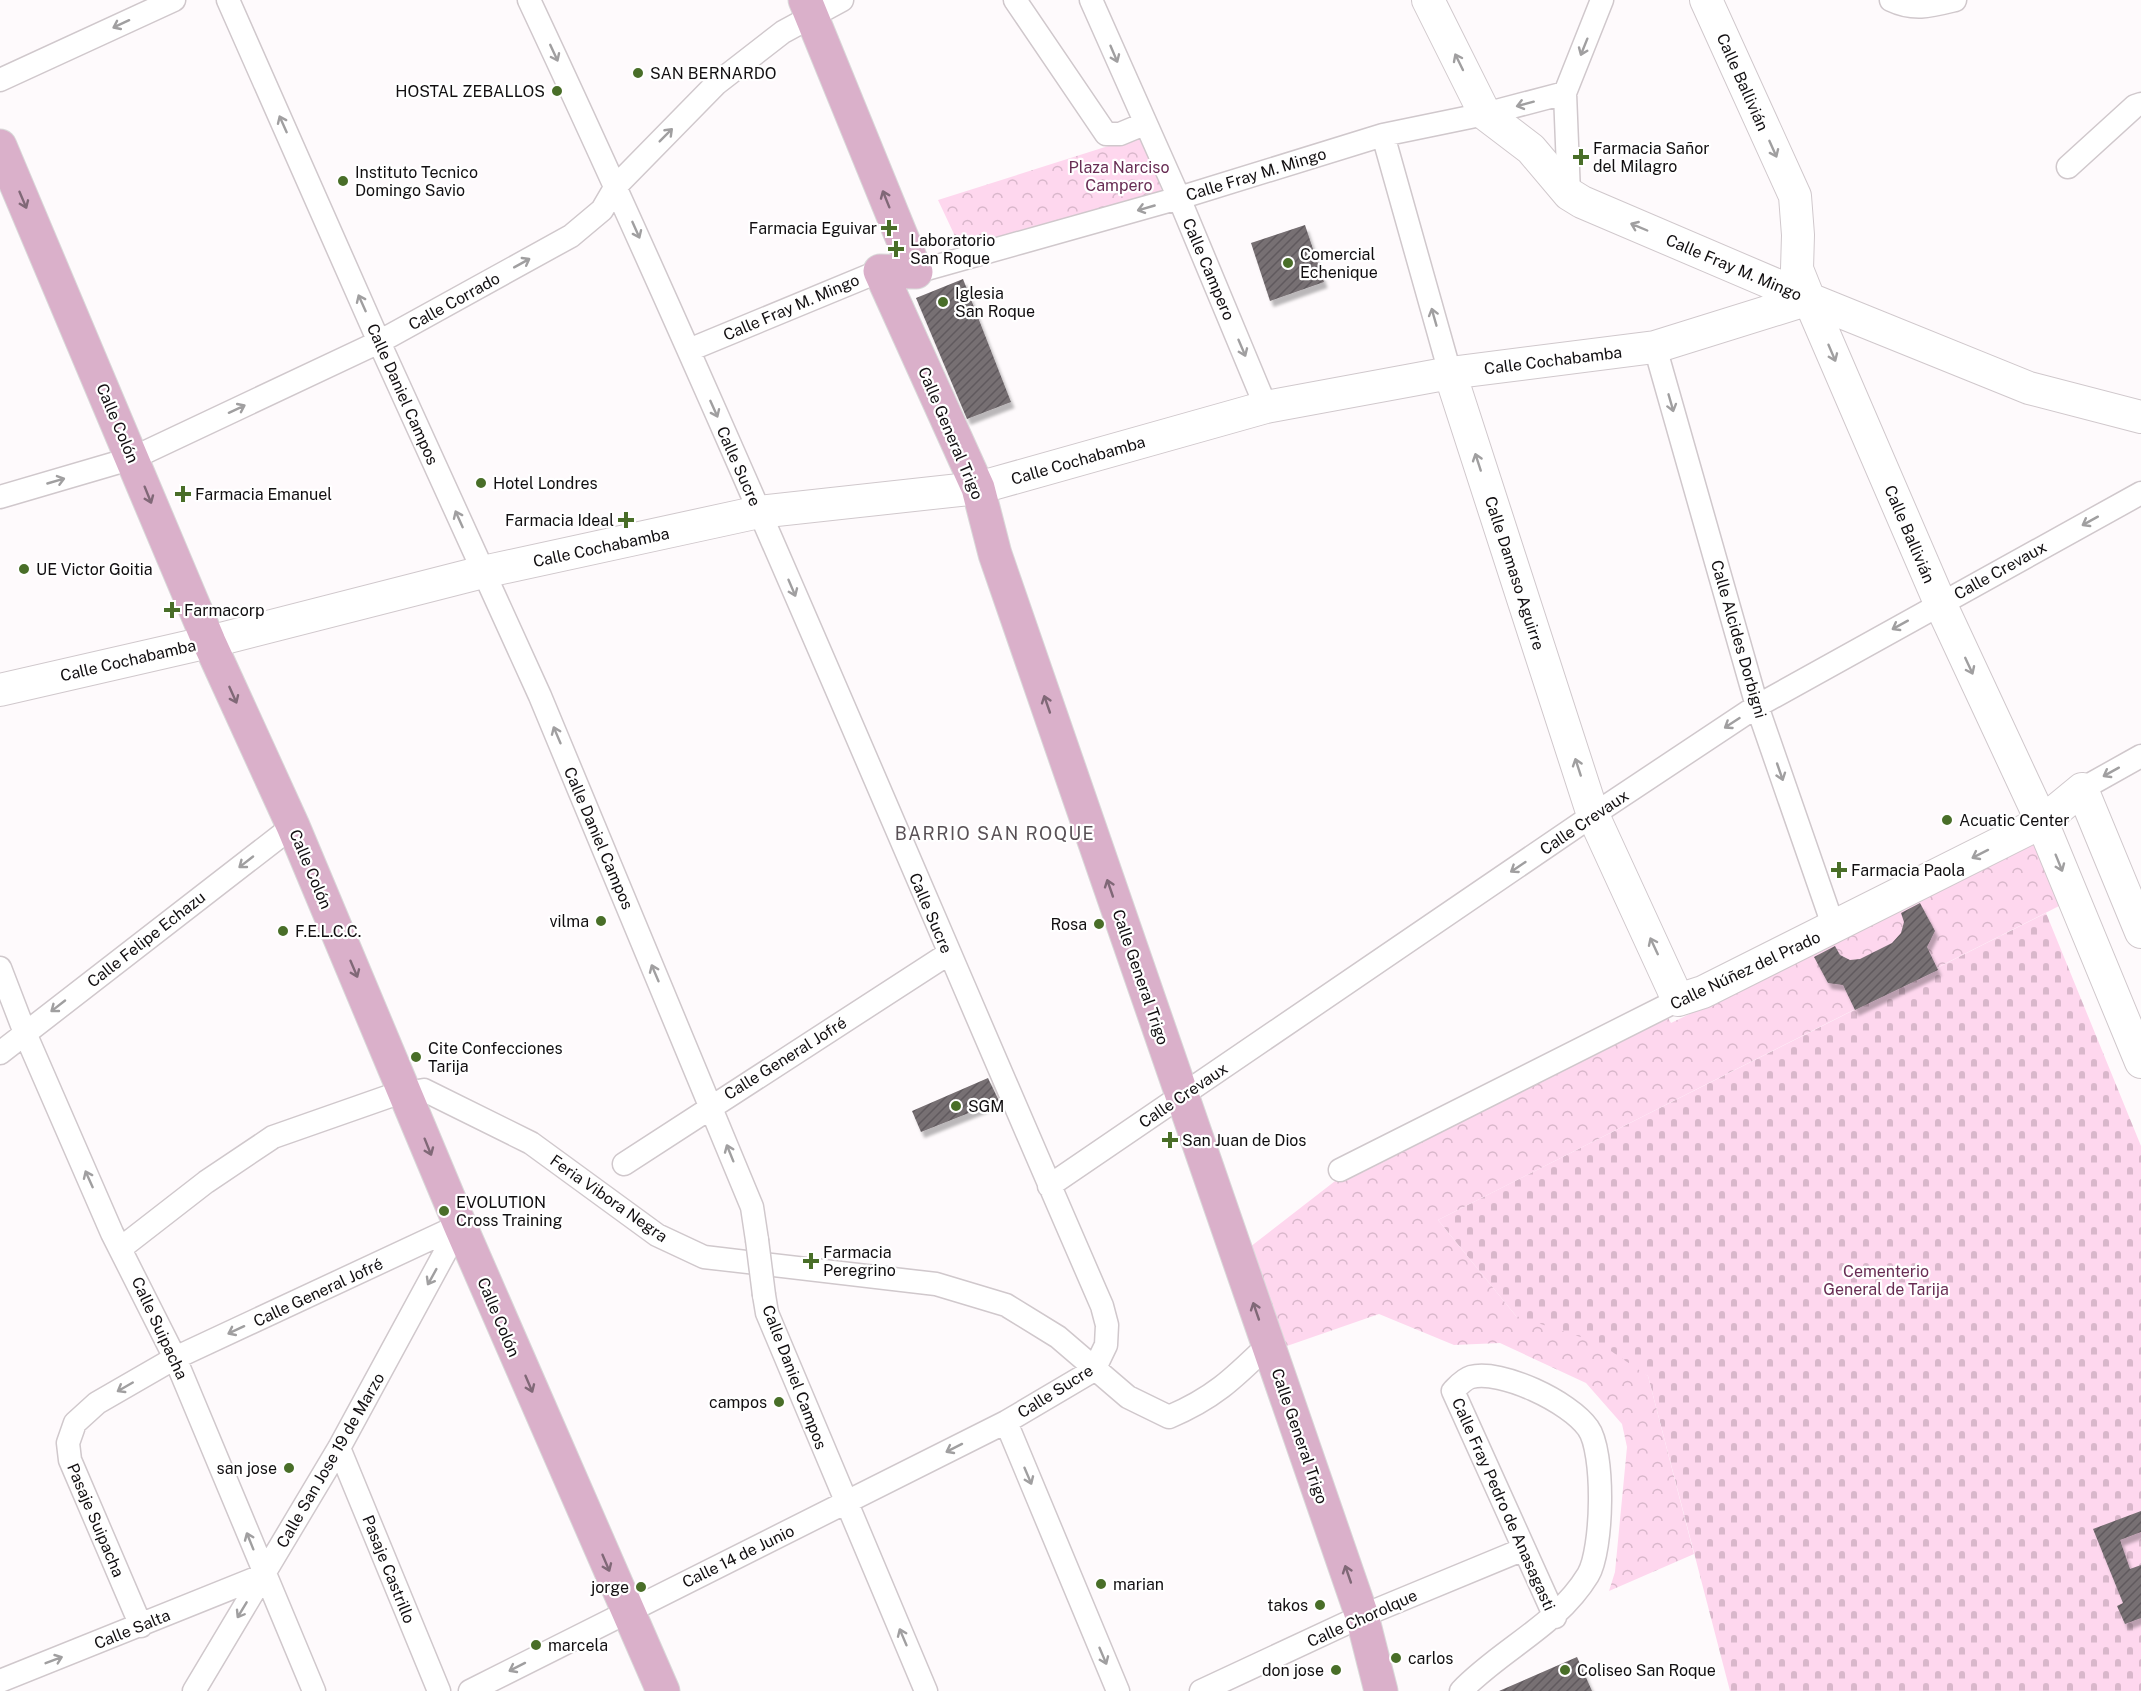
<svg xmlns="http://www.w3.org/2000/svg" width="2141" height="1691" viewBox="0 0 2141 1691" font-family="'Public Sans',sans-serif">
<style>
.cemetery{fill:url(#cemetery-stones)}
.park{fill:url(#park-crowns)}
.building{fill:url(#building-hatch);filter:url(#shadow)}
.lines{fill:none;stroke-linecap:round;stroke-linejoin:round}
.street-casing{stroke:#d0c8cc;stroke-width:25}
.secondary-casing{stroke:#d0c8cc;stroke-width:34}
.primary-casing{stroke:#d9d9d9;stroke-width:35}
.street{stroke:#fff;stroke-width:22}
.secondary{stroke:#fff;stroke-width:32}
.primary{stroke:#dab0ca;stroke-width:33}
.street-bridge-casing{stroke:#d0c8cc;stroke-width:25;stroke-linecap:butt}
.street-bridge{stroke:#fff;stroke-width:22}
.oneway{stroke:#a09fa0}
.oneway2{stroke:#806877}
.poi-dot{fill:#496e28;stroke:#fff;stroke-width:2}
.labels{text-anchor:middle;stroke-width:4.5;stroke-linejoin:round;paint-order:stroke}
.poi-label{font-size:16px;fill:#120f11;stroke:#fff;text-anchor:start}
.street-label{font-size:16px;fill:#120f11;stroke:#fff}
.park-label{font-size:16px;fill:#682d54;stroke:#fff}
.neighbourhood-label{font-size:18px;letter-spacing:1.5px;fill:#585055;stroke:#fff}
</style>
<defs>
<pattern id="cemetery-stones" width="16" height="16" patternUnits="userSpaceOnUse" patternTransform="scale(1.5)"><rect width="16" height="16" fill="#fed7ee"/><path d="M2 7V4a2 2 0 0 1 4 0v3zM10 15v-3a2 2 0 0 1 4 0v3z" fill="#d9b7cb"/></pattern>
<pattern id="park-crowns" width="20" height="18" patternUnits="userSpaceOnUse" patternTransform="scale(1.5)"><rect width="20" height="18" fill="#fed7ee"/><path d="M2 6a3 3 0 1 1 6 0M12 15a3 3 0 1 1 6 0" fill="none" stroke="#d9b7cb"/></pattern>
<pattern id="building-hatch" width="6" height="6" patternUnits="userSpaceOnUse" patternTransform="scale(1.5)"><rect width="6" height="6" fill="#776f73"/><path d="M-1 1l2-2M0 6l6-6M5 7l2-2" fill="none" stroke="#605a5d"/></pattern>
<filter id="shadow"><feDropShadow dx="3.5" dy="6" stdDeviation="1.5" flood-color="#0004"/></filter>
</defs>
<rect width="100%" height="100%" fill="#fefafc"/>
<path class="cemetery" d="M2046,913L2141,1146V1691H1730L1648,1376L1516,1316L1438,1220Z"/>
<path class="park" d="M1143,135L1164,197L962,251L938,200Z
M2035,841L2063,904L1438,1220L1516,1316L1599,1343L1648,1376L1694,1554L1609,1591L1615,1572L1627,1447L1622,1424L1586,1383L1500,1343L1454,1345L1379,1314L1284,1347L1250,1247L1339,1178L1666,1014L1671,1023L1920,902Z"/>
<path class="building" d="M1305,225L1324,282L1270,301L1251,243Z
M963,279L1011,402L967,419L916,298Z
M1920,903L1935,931L1927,947L1938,970L1855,1010L1843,985L1828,983L1814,957L1835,946L1840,955L1850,960L1860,959L1892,943L1901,933L1904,922L1901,913Z
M988,1078L999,1101L921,1132L912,1111Z
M2141,1511V1532L2120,1540L2130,1569L2141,1565V1618L2125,1624L2117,1606L2123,1603L2093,1529Z
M1577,1657L1592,1691H1499Z"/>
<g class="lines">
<g class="street-casing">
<path id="street" d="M228,0L379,342L540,696L752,1207L757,1240
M1015,0L1106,134H1120L1144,124
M1091,0L1179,198L1266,407
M1891,0C1914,11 1931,6 1955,0
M0,80L174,0
M1383,135L1450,373
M2068,167L2135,106L2141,104
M1569,194L1565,93L1602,0
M916,272L1179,198L1383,135L1485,114L1565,93
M1655,347L1757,706L1834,928
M689,350L880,271
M0,497L133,458L379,342L571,236L602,210L616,186L716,84L783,32L842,0
M2082,789L2141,756
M0,968L25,1033L112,1233L175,1358L314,1691
M0,1053L293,826
M624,1164L948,954
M1340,1170L1678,1000
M1049,1186L1593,815L1757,706L2141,493
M121,1248L206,1182L273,1137L390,1096L424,1090L531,1143L657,1235L704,1257L936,1284L1006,1305L1058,1337L1128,1397L1169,1417C1214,1398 1234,1378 1268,1345
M764,1295L767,1313L926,1691
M1006,1422L1118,1691
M339,1448L439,1691
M141,1626L70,1460L68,1443L75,1423L97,1403L175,1358L460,1225
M0,1681L264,1575
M194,1691L339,1448L460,1225
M470,1691L1006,1422L1094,1370L1106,1345L1107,1325L1102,1306C912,870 731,431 529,0
M1201,1691L1362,1616L1524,1549
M1461,1691C1501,1649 1557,1626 1588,1575C1603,1550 1605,1451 1588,1428C1570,1402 1501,1369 1471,1377C1464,1379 1458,1386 1453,1391L1555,1617"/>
</g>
<g class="secondary-casing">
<path id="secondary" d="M1428,0L1485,114L1531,149L1569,194L1582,202L1809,299L2029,388L2141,417
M1706,0L1795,196L1798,235L1797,269L1809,299L1940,603L2042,822L2141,1062
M1450,373L1593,815L1678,1000L1703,992L2042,822L2082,789L2141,932
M0,690L209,642L483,572L759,512L978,488L1266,407L1450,373L1655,347L1809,299"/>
</g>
<g class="primary-casing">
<path id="primary" d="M805,0L916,272L880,271L978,488L995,554L1362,1616L1381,1691
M0,146L209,642L293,826L460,1225L663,1691"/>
</g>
<use href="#street" class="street"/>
<use href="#secondary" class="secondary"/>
<use href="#primary" class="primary"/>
<g class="street-bridge-casing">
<path id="street-bridge" d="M757,1240L764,1295"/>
</g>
<use href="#street-bridge" class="street-bridge"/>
</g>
<defs><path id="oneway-shaft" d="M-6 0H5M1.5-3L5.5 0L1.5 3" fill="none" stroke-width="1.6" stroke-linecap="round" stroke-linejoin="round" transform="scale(1.5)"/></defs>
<g class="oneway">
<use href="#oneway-shaft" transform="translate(121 24) rotate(155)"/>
<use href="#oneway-shaft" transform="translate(1584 47) rotate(112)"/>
<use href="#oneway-shaft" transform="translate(554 53) rotate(65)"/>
<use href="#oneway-shaft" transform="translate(1114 54) rotate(67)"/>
<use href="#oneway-shaft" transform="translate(1459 62) rotate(-116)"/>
<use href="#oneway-shaft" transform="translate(1525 104) rotate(165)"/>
<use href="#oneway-shaft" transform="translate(283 124) rotate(-114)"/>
<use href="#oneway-shaft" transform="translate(666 135) rotate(-45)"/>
<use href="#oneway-shaft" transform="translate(1773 149) rotate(66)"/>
<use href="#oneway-shaft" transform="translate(1146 208) rotate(164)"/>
<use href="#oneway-shaft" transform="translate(1639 227) rotate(-157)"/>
<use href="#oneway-shaft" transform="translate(636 230) rotate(66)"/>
<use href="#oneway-shaft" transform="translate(522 263) rotate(-29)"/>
<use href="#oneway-shaft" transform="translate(362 303) rotate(-114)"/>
<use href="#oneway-shaft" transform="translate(1434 317) rotate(-106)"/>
<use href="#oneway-shaft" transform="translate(1242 348) rotate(67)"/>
<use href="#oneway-shaft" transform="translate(1832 353) rotate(67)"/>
<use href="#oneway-shaft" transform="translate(1671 403) rotate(74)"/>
<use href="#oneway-shaft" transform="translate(237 409) rotate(-25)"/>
<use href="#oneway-shaft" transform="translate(714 409) rotate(66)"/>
<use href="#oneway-shaft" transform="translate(1478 462) rotate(-108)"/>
<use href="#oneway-shaft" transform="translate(56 481) rotate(-16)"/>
<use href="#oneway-shaft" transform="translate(459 519) rotate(-114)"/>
<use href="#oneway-shaft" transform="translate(2090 521) rotate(151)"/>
<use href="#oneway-shaft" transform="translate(792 588) rotate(67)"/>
<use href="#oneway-shaft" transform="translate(1900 625) rotate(151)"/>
<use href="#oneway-shaft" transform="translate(1969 666) rotate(65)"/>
<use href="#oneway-shaft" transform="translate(1732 723) rotate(147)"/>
<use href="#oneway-shaft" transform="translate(557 735) rotate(-113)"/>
<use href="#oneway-shaft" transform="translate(1578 767) rotate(-108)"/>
<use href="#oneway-shaft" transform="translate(1780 772) rotate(71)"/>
<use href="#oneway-shaft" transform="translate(2111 772) rotate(151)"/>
<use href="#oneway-shaft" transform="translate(1980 854) rotate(153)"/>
<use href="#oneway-shaft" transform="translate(246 862) rotate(142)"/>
<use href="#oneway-shaft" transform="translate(2059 863) rotate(68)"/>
<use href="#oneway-shaft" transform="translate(1518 867) rotate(146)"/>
<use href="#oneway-shaft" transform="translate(1654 946) rotate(-115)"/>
<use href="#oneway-shaft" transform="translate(655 973) rotate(-113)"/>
<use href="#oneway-shaft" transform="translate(58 1006) rotate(142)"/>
<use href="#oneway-shaft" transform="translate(730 1153) rotate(-112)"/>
<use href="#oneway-shaft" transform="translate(89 1179) rotate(-114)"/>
<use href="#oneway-shaft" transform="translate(432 1277) rotate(119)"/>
<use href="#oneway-shaft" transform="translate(236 1330) rotate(155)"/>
<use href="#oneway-shaft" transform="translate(125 1387) rotate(150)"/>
<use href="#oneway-shaft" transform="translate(954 1448) rotate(153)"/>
<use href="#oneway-shaft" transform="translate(1028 1476) rotate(67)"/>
<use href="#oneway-shaft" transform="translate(250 1541) rotate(-112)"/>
<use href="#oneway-shaft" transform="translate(242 1610) rotate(121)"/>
<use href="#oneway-shaft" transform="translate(903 1637) rotate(-113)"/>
<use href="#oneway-shaft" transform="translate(1103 1656) rotate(67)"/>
<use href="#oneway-shaft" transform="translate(54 1660) rotate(-21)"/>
<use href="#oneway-shaft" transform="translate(517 1667) rotate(153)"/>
</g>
<g class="oneway2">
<use href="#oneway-shaft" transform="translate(886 199) rotate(-112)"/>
<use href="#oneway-shaft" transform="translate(23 200) rotate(67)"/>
<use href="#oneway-shaft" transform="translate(148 495) rotate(68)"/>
<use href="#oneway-shaft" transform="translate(233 695) rotate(66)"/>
<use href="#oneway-shaft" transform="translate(1047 704) rotate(-109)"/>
<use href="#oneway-shaft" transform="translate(1110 888) rotate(-109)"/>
<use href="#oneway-shaft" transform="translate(354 969) rotate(67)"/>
<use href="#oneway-shaft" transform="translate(428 1147) rotate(68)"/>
<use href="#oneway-shaft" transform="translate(1256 1311) rotate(-109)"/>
<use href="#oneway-shaft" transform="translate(529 1384) rotate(67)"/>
<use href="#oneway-shaft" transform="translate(606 1563) rotate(67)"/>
<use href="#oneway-shaft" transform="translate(1348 1574) rotate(-109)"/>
</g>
<g class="poi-dot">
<circle cx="638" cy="73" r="6"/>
<circle cx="557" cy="91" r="6"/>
<path d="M1578 148h6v6h6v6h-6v6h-6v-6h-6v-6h6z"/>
<circle cx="343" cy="181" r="6"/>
<path d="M886 219h6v6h6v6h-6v6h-6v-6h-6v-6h6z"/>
<path d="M893 240h6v6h6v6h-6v6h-6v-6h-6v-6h6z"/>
<circle cx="1288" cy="263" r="6"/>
<circle cx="943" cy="302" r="6"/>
<circle cx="481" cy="483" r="6"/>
<path d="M180 485h6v6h6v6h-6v6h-6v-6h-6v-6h6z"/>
<path d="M623 511h6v6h6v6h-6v6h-6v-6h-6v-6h6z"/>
<circle cx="24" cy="569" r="6"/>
<path d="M169 601h6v6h6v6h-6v6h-6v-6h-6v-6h6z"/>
<circle cx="1947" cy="820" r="6"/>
<path d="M1836 861h6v6h6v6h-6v6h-6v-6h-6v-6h6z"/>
<circle cx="601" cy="921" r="6"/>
<circle cx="1099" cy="924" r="6"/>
<circle cx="283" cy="931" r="6"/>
<circle cx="416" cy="1057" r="6"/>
<circle cx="956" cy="1106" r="6"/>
<path d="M1167 1131h6v6h6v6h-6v6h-6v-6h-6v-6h6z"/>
<circle cx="444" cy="1211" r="6"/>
<path d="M808 1252h6v6h6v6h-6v6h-6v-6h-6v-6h6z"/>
<circle cx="779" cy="1402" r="6"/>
<circle cx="289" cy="1468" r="6"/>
<circle cx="1101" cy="1584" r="6"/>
<circle cx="641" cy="1587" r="6"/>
<circle cx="1320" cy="1605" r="6"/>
<circle cx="536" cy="1645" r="6"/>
<circle cx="1396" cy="1658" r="6"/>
<circle cx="1336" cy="1670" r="6"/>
<circle cx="1565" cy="1670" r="6"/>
</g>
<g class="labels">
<g class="poi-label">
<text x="650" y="79">SAN BERNARDO</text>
<text x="545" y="97" text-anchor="end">HOSTAL ZEBALLOS</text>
<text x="1593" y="154">Farmacia Sañor<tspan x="1593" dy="18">del Milagro</tspan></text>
<text x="355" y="178">Instituto Tecnico<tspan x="355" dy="18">Domingo Savio</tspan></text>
<text x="877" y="234" text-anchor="end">Farmacia Eguivar</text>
<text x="910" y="246">Laboratorio<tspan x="910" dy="18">San Roque</tspan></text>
<text x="1300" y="260">Comercial<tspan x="1300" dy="18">Echenique</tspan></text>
<text x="955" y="299">Iglesia<tspan x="955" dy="18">San Roque</tspan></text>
<text x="493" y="489">Hotel Londres</text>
<text x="195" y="500">Farmacia Emanuel</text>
<text x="614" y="526" text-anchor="end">Farmacia Ideal</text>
<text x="36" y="575">UE Victor Goitia</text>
<text x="184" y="616">Farmacorp</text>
<text x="1959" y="826">Acuatic Center</text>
<text x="1851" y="876">Farmacia Paola</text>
<text x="589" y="927" text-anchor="end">vilma</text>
<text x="1087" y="930" text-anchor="end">Rosa</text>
<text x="295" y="937">F.E.L.C.C.</text>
<text x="428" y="1054">Cite Confecciones<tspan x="428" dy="18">Tarija</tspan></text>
<text x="968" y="1112">SGM</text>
<text x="1182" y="1146">San Juan de Dios</text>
<text x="456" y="1208">EVOLUTION<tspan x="456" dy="18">Cross Training</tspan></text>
<text x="823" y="1258">Farmacia<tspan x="823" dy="18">Peregrino</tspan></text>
<text x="767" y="1408" text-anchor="end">campos</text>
<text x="277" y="1474" text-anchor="end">san jose</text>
<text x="1113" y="1590">marian</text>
<text x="629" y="1593" text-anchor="end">jorge</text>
<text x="1308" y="1611" text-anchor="end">takos</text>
<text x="548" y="1651">marcela</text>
<text x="1408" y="1664">carlos</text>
<text x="1324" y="1676" text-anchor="end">don jose</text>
<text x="1577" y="1676">Coliseo San Roque</text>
</g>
<g class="street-label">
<text transform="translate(1743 82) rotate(66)" y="6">Calle Ballivián</text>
<text transform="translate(1256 174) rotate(-17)" y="6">Calle Fray M. Mingo</text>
<text transform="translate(1734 267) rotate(23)" y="6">Calle Fray M. Mingo</text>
<text transform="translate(1209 269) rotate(67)" y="6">Calle Campero</text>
<text transform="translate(454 301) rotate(-29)" y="6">Calle Corrado</text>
<text transform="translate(791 307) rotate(-23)" y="6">Calle Fray M. Mingo</text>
<text transform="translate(1553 360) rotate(-7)" y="6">Calle Cochabamba</text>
<text transform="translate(403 394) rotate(66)" y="6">Calle Daniel Campos</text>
<text transform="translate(118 423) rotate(67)" y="6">Calle Colón</text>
<text transform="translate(951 433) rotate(67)" y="6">Calle General Trigo</text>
<text transform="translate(1078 460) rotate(-16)" y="6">Calle Cochabamba</text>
<text transform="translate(739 466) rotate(66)" y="6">Calle Sucre</text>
<text transform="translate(1910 534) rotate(67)" y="6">Calle Ballivián</text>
<text transform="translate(601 547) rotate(-12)" y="6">Calle Cochabamba</text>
<text transform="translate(2000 570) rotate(-29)" y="6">Calle Crevaux</text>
<text transform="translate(1515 573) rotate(72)" y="6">Calle Damaso Aguirre</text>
<text transform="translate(1739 639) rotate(74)" y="6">Calle Alcides Dorbigni</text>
<text transform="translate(128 660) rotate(-13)" y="6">Calle Cochabamba</text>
<text transform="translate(1584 822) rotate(-34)" y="6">Calle Crevaux</text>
<text transform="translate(599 838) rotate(67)" y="6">Calle Daniel Campos</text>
<text transform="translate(311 869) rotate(67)" y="6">Calle Colón</text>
<text transform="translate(931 913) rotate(67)" y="6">Calle Sucre</text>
<text transform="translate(146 939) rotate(-38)" y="6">Calle Felipe Echazu</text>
<text transform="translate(1745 970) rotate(-25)" y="6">Calle Núñez del Prado</text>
<text transform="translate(1141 977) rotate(71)" y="6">Calle General Trigo</text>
<text transform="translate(785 1058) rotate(-32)" y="6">Calle General Jofré</text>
<text transform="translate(1183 1095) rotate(-34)" y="6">Calle Crevaux</text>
<text transform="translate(609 1198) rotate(35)" y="6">Feria Vibora Negra</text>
<text transform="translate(318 1292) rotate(-25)" y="6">Calle General Jofré</text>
<text transform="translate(499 1317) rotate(67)" y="6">Calle Colón</text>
<text transform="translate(160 1328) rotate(65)" y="6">Calle Suipacha</text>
<text transform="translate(795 1377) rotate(69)" y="6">Calle Daniel Campos</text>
<text transform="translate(1055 1391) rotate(-32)" y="6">Calle Sucre</text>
<text transform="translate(1300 1436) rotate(71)" y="6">Calle General Trigo</text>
<text transform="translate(330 1460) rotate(-60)" y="6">Calle San Jose 19 de Marzo</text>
<text transform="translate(1504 1504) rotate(66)" y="6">Calle Fray Pedro de Anasagasti</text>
<text transform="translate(96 1520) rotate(67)" y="6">Pasaje Suipacha</text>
<text transform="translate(738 1556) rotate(-26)" y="6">Calle 14 de Junio</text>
<text transform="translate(389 1569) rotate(68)" y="6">Pasaje Castrillo</text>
<text transform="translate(1362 1618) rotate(-24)" y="6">Calle Chorolque</text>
<text transform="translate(132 1629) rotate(-22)" y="6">Calle Salta</text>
</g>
<g class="park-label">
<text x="1119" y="173">Plaza Narciso<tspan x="1119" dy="18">Campero</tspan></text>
<text x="1886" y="1277">Cementerio<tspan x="1886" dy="18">General de Tarija</tspan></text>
</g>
<g class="neighbourhood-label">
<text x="995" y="840">BARRIO SAN ROQUE</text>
</g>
</g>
</svg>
